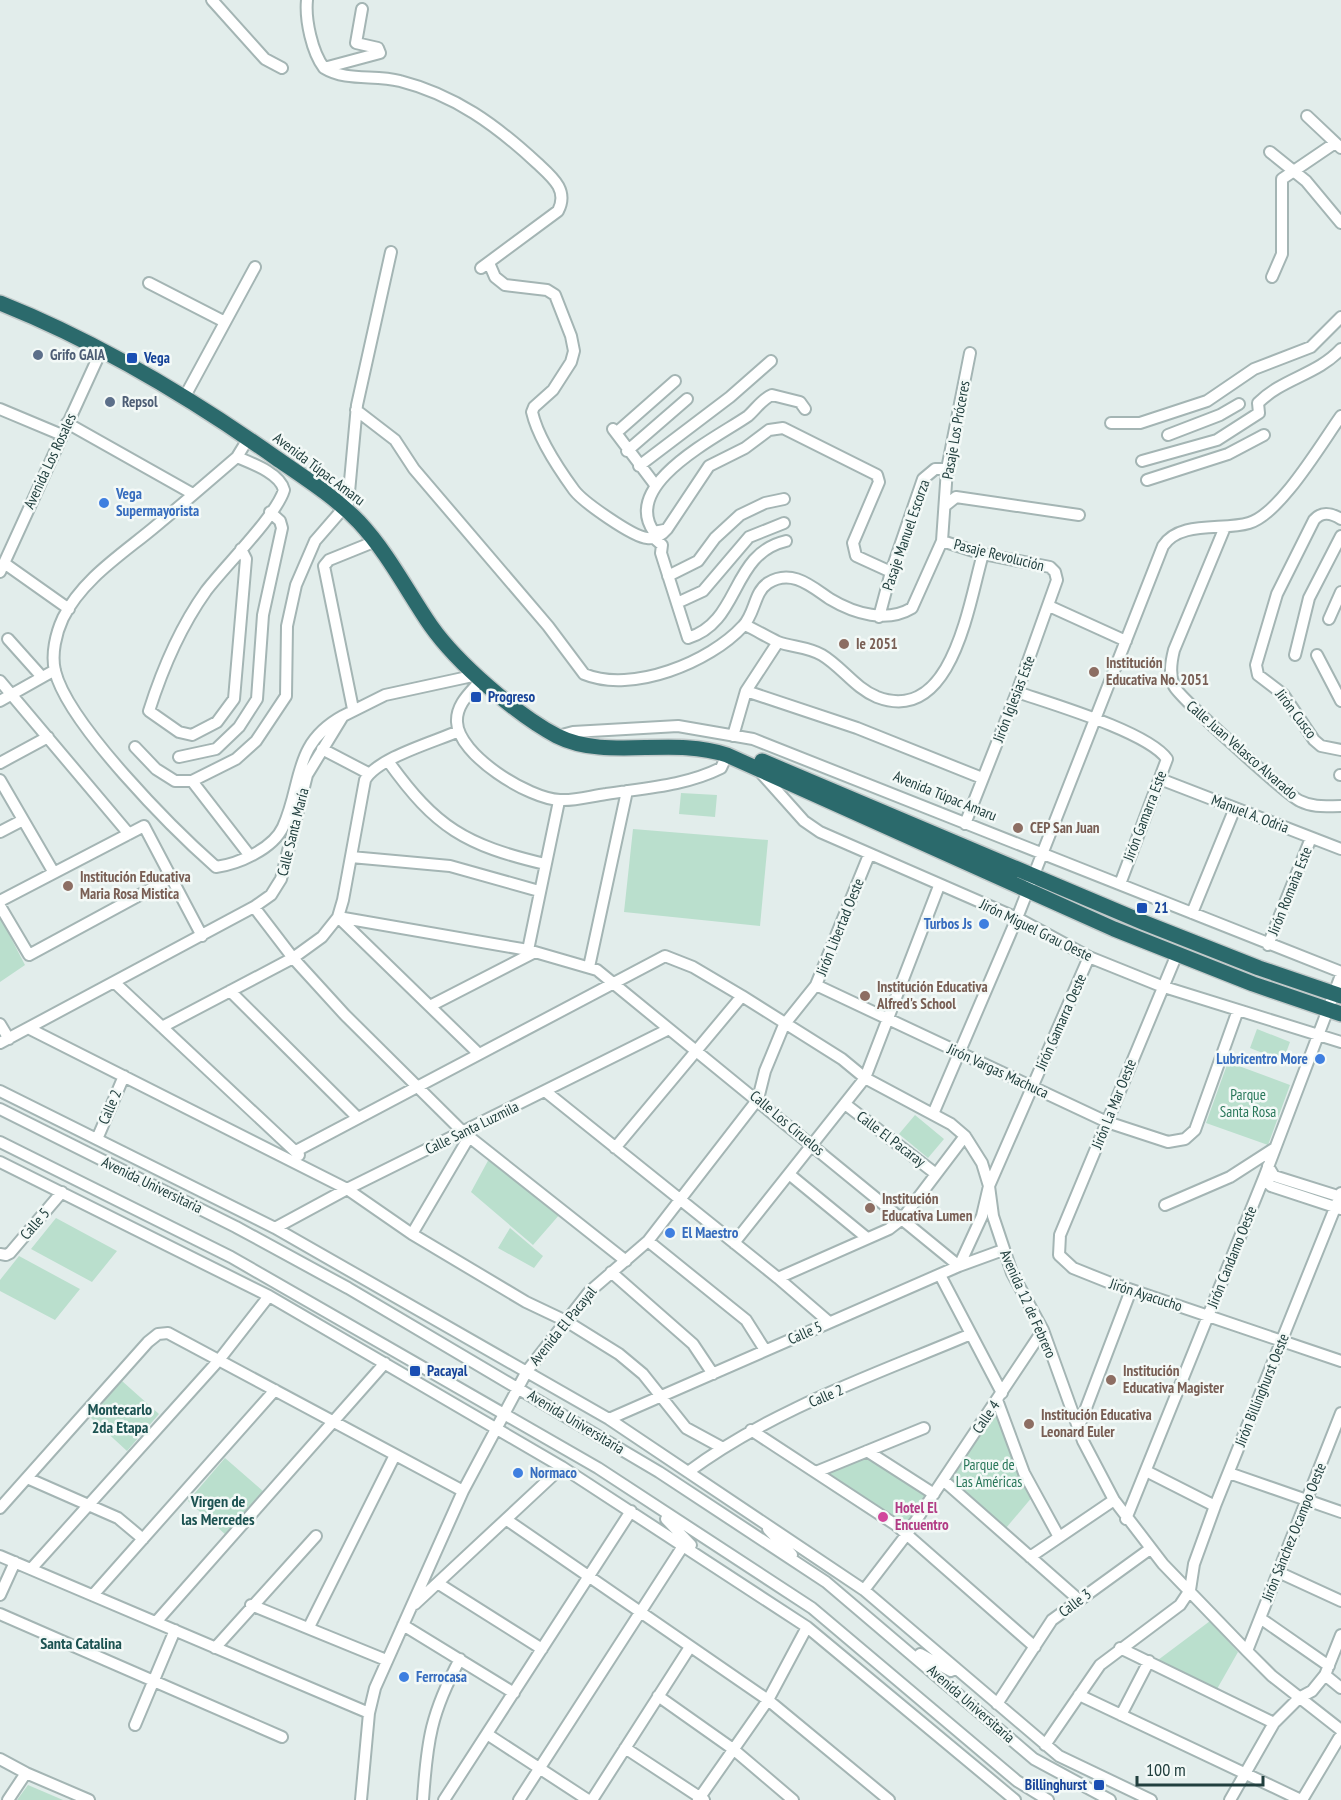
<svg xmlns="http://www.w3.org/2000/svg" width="1341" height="1800" viewBox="0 0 1341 1800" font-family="'PT Sans Narrow',sans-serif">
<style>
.green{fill:#badfcd}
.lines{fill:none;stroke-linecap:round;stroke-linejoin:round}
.minor-casing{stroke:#a4b5b4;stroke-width:14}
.highway-casing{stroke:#c1c9c9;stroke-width:18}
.minor{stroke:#fff;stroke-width:10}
.highway{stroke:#2b6a6c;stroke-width:15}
.service-dot{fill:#5c6f8a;stroke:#f3f9f7;stroke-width:2}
.transit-dot{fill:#1a4fb4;stroke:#f3f9f7;stroke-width:2}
.shop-dot{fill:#3f7fe0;stroke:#f3f9f7;stroke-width:2}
.education-dot{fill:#8d6e63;stroke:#f3f9f7;stroke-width:2}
.hotel-dot{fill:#d1479c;stroke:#f3f9f7;stroke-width:2}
.labels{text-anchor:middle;stroke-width:5;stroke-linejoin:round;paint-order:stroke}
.service-label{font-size:15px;font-weight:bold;fill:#4e5e75;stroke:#f3f9f7;text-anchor:start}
.transit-label{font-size:15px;font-weight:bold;fill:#164399;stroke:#f3f9f7;text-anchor:start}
.street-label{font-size:15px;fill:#213f3e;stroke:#f3f9f7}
.shop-label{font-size:15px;font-weight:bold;fill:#366cbe;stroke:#f3f9f7;text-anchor:start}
.education-label{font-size:15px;font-weight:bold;fill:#785e54;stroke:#f3f9f7;text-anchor:start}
.park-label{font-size:15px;fill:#29775a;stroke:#f3f9f7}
.hotel-label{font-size:15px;font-weight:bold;fill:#b23c85;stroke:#f3f9f7;text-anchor:start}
.neighbourhood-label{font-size:16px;font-weight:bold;fill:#1c5251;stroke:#f3f9f7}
</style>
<rect width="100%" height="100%" fill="#e2edeb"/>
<path class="green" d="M681,793L717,795L715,817L679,814Z
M633,829L768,840L760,926L624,912Z
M0,917L25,965L0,982Z
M1257,1029L1290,1042L1283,1061L1250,1048Z
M1228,1062L1290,1085L1268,1145L1206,1123Z
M915,1115L944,1139L928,1158L899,1134Z
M490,1157L560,1214L533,1245L471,1192Z
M56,1218L117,1251L92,1282L31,1249Z
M510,1228L543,1256L534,1268L498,1248Z
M19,1256L80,1289L55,1320L0,1291V1280Z
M122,1381L159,1414L127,1451L90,1417Z
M996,1408L1033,1496L1006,1528L949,1478Z
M866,1455L926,1495L907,1527L826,1472Z
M225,1458L264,1492L226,1535L188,1501Z
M1210,1621L1238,1652L1217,1689L1158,1660Z
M28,1785L63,1800H17Z"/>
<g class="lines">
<g class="minor-casing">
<path id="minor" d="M212,0L265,59L282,68
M307,0C305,20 312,52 324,68L380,53L378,48L356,43L362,9
M324,68C347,82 375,74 400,81C455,95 496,125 537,163C552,177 569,190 558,211L481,268
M1307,116L1341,148
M1270,152L1306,181L1341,223
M489,263L495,277L505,285L547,290L555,295L571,336L574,351L571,362L553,390L534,407L532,412C538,438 558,468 574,490C583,502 633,537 647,538C656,539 662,535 667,529L709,466L745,448L769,430L783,428L877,475L879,482L853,543L856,556L891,572
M1272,277L1282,254V179L1335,143
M149,283L225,322
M184,398L255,267
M0,409L62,435
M356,410L395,440L414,469L548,626L584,674C632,694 710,662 743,626C755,614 754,592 768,583C792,568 812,587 830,599C855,614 887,623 912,608L942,541L947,469L970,353
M67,423L193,494
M1111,423H1140L1207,401L1254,369L1311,347L1341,317
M613,429L656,486
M616,433L675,381
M1168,435L1220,415L1239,404
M248,439L237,457C210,480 184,503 157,525C124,553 83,578 63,618C56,633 51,654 55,671C68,724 174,830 216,867C238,864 273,849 283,827C303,783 292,744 343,716
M627,451L687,399
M237,457C251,463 280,473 284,490C276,516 225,566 206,591C181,626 162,670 149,711L179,732L192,735L217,722L234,699L246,559L241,549
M1142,461L1217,440L1259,413L1258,403C1283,378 1317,375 1341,349
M639,466L730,397L771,361
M1147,480L1228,454L1264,435
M946,505L956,497L1079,515
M1341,519C1331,513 1322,511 1314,520L1277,594L1256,665L1258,675L1283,694L1314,740L1321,746L1341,750
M1225,527L1174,650C1171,662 1169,674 1174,686C1179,697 1287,795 1300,801C1314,808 1326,806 1341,806
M664,530L654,532C620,484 718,437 748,416C756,409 762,399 772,395L800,402L805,409
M654,538L662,545L661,553L688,638C741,622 730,554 786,541
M942,541L983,554L1050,567L1055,572L1057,580L1017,692L965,824
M4,563L69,609
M0,572L101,351
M668,576L698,561L715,538L740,515L765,503L784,499
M677,603L703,591L749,537L784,523
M1049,606L1126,641
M879,617L891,572L923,479L935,469H947
M1329,619L1341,592
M745,625C756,630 767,637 778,642C792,647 809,647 822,655C842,667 855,688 877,697C953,726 969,601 983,554
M8,639L42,677
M1295,655L1309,598L1341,536
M1317,655L1341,701
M481,680C471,692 456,704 457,722C458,755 529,799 560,800C575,801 591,796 606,794C644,788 685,786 721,768L727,755
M0,681L129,834
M746,691L857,728L982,778
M1017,692C1052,704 1148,732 1167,759L1120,884
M0,701L55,670
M353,709L324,566L329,560L376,541
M558,736L573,732L678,726L753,739L1341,972
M733,736L746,691L778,642
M135,747L156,769L175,781H192L236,759L256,741L286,696L287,626L296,585L315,541L348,503L357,405L391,252
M322,749L368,773
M179,757L216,749L239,727L257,699L263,615L282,528L280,521L270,512
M388,761C436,828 465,845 545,864
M0,763L48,737
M762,774L804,821L820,832L1017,918L1089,957L1161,986L1341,1042
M1340,775H1341
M1160,779L1341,849
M0,780L54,873
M192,781L250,856
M0,832L23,820
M351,857L450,866L539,891
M0,901L144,826L202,936
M0,906L29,955L171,878
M254,907L293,958L345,1015L463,1132L626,1261
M1192,913L1235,808
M338,917L528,950L597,970L959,1266L982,1216L989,1186L1089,957
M338,917L479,1054
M1268,945L1311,838
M528,950L559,801
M1177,954L1060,1235L1059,1255L1073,1268L1108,1282L1341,1361
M589,967L627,791
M114,982L299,1155
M816,985L1107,1122L1168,1142L1185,1139L1195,1130L1238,1010
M230,991L358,1118
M430,1006L535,952
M0,1024L9,1039
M162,1027L293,958L322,937L338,917L343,900L365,780C377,758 434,742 459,731
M30,1029L347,1189L412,1234L526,1302L566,1321L619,1354L643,1374L686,1428L721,1447
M0,1043L254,907L271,895L281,879L307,775L343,716L385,695L477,675
M0,1091L275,1228L609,1419L864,1590L1059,1756L1151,1800
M545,1091L778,1278L829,1322
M845,1104L936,1174
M0,1109L236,1227L348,1288L659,1472L826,1582L1034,1759L1110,1800
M933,1114L1017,918L1163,546C1180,520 1223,531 1249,523C1280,514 1321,444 1341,416
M97,1139L124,1076
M0,1142L231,1257L598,1468L812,1608L1017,1781L1048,1800
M615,1148L742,996
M296,1151L665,956L693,967L742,996L842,1059L865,1078L951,1124L965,1136L982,1163L989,1186L993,1216L1012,1273L1043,1330L1083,1441L1114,1500L1163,1564L1247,1651L1272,1676L1341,1730
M0,1162L269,1296L562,1467L807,1627L1015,1800
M1268,1166L1274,1176L1341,1197
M789,1174L867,1238
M1265,1175L1266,1181L1271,1186L1341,1209
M1165,1205L1230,1177L1275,1148
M275,1228L347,1189L669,1029
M412,1234L469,1137
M648,1241L746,1320L765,1350
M734,1243L865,1078L939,886
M0,1254L6,1255L10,1253L62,1192
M611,1272L693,1344L713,1374
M940,1275L1002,1393
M778,1278L889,1229L902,1219L965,1136
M997,1400L1024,1473L1059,1537
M609,1419L959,1266L1003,1250
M1078,1429L1131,1290
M751,1430L896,1525L1035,1647
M867,1451L934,1494
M1146,1471L1215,1506
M688,1472C773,1409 874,1375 971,1334
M816,1472L924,1428
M1229,1473L1341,1512
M27,1478L118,1518L143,1539
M943,1480L1078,1599
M0,1508L148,1342L158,1334L168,1333L463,1491
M666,1519L691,1545
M1126,1519L1265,1175L1341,975
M507,1520L768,1700L889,1800
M768,1529L792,1555
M0,1556L369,1713
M1030,1557L1114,1500
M31,1569L219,1360L269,1296
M1278,1572L1341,1601
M439,1584L542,1649
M864,1590L907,1534L1043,1330
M0,1595L15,1562
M93,1595L275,1390
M415,1604L562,1467
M251,1605L386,1660
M0,1614L282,1737
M1260,1618L1329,1666
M156,1622L385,1363
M403,1625L514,1693
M309,1627L395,1455
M215,1648L316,1536
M1120,1648L1274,1723
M1247,1651L1341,1413
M920,1654L951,1671
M1325,1675L1341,1688
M1079,1695L1301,1800
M658,1696L733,1749L793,1800
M997,1704L1052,1620L1150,1549
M1121,1715L1149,1661
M135,1725L175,1630
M487,1734L588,1800
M1045,1745L1100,1665L1180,1605L1190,1590L1194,1564L1215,1506L1341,1193
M625,1748L704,1800
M0,1759L26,1773L89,1800
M8,1800L26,1773
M361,1800L369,1713L375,1688L463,1491L527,1371L589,1292L648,1241L758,1099L765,1071L784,1025L816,985L869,855
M423,1800C427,1740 431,1713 460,1659
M444,1800L631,1511
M519,1800L683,1546
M592,1800L690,1647
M698,1800L768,1700L807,1627
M1230,1800L1274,1723L1299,1698L1312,1691L1325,1675L1341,1635
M1302,1800L1339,1738"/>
</g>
<g class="highway-casing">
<path id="highway" d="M0,303C98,342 191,398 276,458C305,478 335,497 359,522C388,553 407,591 431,626C457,663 517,715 557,736C607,761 671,736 727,755L1114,929L1253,984L1341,1014
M762,761L1145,923L1259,968L1341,996"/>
</g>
<use href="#minor" class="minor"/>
<use href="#highway" class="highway"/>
</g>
<g class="service-dot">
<circle cx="38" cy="355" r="6"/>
<circle cx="110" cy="402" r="6"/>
</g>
<g class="transit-dot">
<rect x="126" y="352" width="12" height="12" rx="3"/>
<rect x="470" y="691" width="12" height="12" rx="3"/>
<rect x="1136" y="902" width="12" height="12" rx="3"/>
<rect x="409" y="1365" width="12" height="12" rx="3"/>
<rect x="1093" y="1779" width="12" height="12" rx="3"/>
</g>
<g class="shop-dot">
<circle cx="104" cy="503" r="6"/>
<circle cx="984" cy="924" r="6"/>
<circle cx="1320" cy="1059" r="6"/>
<circle cx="670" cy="1233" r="6"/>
<circle cx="518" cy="1473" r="6"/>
<circle cx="404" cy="1677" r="6"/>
</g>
<g class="education-dot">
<circle cx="844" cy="644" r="6"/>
<circle cx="1094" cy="672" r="6"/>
<circle cx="1018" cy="828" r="6"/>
<circle cx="68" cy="886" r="6"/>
<circle cx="865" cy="996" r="6"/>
<circle cx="870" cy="1208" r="6"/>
<circle cx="1111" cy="1380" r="6"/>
<circle cx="1029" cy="1424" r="6"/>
</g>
<circle class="hotel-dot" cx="883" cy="1517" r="6"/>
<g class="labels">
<g class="service-label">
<text x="50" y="360">Grifo GAIA</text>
<text x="122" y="407">Repsol</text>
</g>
<g class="transit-label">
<text x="144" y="363">Vega</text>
<text x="488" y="702">Progreso</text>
<text x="1154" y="913">21</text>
<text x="427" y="1376">Pacayal</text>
<text x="1087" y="1790" text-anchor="end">Billinghurst</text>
</g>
<g class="street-label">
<text transform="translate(956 430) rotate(-80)" y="5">Pasaje Los Próceres</text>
<text transform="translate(50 461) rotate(-65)" y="5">Avenida Los Rosales</text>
<text transform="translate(319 469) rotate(37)" y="5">Avenida Túpac Amaru</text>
<text transform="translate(906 535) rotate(-71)" y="5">Pasaje Manuel Escorza</text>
<text transform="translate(999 555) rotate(14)" y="5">Pasaje Revolución</text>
<text transform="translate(1014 699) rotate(-69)" y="5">Jirón Iglesias Este</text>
<text transform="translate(1296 714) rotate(53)" y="5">Jirón Cusco</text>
<text transform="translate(1242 750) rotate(41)" y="5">Calle Juan Velasco Alvarado</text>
<text transform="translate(945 796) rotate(22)" y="5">Avenida Túpac Amaru</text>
<text transform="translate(1250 814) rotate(21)" y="5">Manuel A. Odria</text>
<text transform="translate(1145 816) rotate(-69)" y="5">Jirón Gamarra Este</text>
<text transform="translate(293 832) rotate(-76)" y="5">Calle Santa María</text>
<text transform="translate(1290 891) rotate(-68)" y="5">Jirón Romaña Este</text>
<text transform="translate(840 927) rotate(-68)" y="5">Jirón Libertad Oeste</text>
<text transform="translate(1036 930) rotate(26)" y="5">Jirón Miguel Grau Oeste</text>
<text transform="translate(1061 1022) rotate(-66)" y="5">Jirón Gamarra Oeste</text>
<text transform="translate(998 1071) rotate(25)" y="5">Jirón Vargas Machuca</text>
<text transform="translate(1114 1104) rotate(-68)" y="5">Jirón La Mar Oeste</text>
<text transform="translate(110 1107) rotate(-67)" y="5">Calle 2</text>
<text transform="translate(787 1123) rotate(40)" y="5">Calle Los Ciruelos</text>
<text transform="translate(472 1128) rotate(-26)" y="5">Calle Santa Luzmila</text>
<text transform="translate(891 1139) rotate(37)" y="5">Calle El Pacaray</text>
<text transform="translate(152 1185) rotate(26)" y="5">Avenida Universitaria</text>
<text transform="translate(35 1224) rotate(-49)" y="5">Calle 5</text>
<text transform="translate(1232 1257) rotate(-68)" y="5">Jirón Candamo Oeste</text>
<text transform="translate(1146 1295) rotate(18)" y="5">Jirón Ayacucho</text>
<text transform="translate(1028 1304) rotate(66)" y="5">Avenida 12 de Febrero</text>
<text transform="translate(563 1326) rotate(-51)" y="5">Avenida El Pacayal</text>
<text transform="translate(805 1333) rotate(-24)" y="5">Calle 5</text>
<text transform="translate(1262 1390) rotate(-68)" y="5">Jirón Billinghurst Oeste</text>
<text transform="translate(826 1396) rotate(-23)" y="5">Calle 2</text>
<text transform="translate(986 1417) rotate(-56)" y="5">Calle 4</text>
<text transform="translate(576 1422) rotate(31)" y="5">Avenida Universitaria</text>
<text transform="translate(1294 1532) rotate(-68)" y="5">Jirón Sánchez Ocampo Oeste</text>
<text transform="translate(1075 1603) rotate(-37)" y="5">Calle 3</text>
<text transform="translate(971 1704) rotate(41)" y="5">Avenida Universitaria</text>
</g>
<g class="shop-label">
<text x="116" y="499">Vega<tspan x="116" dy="17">Supermayorista</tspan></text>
<text x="972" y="929" text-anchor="end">Turbos Js</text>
<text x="1308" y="1064" text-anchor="end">Lubricentro More</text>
<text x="682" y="1238">El Maestro</text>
<text x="530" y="1478">Normaco</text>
<text x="416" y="1682">Ferrocasa</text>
</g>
<g class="education-label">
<text x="856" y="649">Ie 2051</text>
<text x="1106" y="668">Institución<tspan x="1106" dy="17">Educativa No. 2051</tspan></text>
<text x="1030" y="833">CEP San Juan</text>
<text x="80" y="882">Institución Educativa<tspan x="80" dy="17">Maria Rosa Mistica</tspan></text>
<text x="877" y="992">Institución Educativa<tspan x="877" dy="17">Alfred's School</tspan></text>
<text x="882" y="1204">Institución<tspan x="882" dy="17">Educativa Lumen</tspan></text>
<text x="1123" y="1376">Institución<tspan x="1123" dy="17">Educativa Magister</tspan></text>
<text x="1041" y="1420">Institución Educativa<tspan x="1041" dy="17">Leonard Euler</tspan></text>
</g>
<g class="park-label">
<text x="1248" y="1100">Parque<tspan x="1248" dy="17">Santa Rosa</tspan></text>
<text x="989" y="1470">Parque de<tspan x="989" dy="17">Las Américas</tspan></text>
</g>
<g class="hotel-label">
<text x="895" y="1513">Hotel El<tspan x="895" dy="17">Encuentro</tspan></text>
</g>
<g class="neighbourhood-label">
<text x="120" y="1415">Montecarlo<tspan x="120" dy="18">2da Etapa</tspan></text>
<text x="218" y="1507">Virgen de<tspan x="218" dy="18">las Mercedes</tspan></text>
<text x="81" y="1649">Santa Catalina</text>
</g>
</g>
<path d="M1137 1776v9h126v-9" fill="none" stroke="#213f3e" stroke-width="3"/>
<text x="1146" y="1776" font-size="18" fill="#213f3e" stroke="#f3f9f7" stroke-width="4.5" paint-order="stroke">100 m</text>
</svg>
